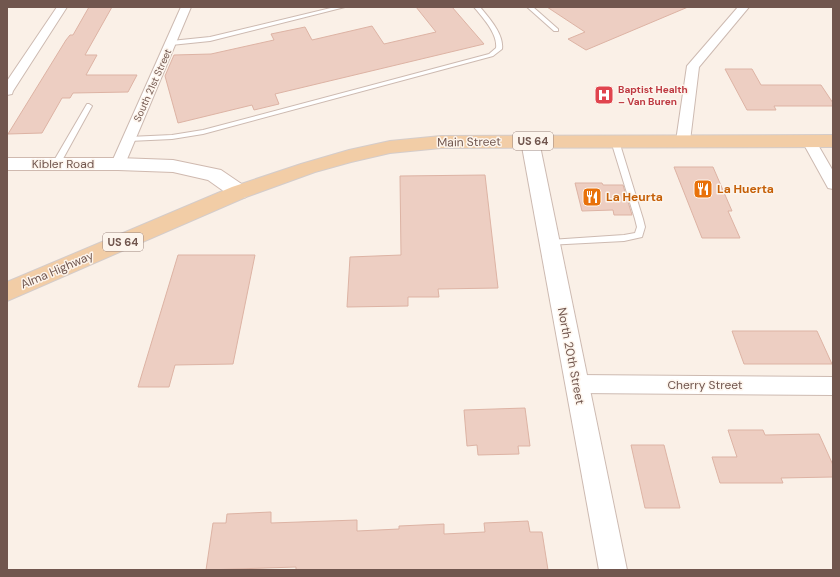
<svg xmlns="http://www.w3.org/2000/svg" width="840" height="577" viewBox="0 0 840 577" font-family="'DM Sans',sans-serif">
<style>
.building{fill:#edcec2;stroke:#ddb3a4}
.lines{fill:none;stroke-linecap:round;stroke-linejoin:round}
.service-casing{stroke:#cdbab1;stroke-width:2}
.minor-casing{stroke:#cdbab1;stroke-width:2}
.tertiary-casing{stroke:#cdbab1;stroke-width:2}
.secondary-casing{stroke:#cfb9af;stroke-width:2}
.primary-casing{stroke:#d4ccca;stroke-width:2}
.service{fill:#fff;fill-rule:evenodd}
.minor{fill:#fff;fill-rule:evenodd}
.tertiary{fill:#fff;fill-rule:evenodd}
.secondary{fill:#fff;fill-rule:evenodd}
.primary{fill:#f2cda6;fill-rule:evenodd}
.labels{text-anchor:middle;stroke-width:3;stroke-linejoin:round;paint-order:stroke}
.far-street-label{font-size:10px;fill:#71564e;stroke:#fdf5ed}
.far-health-label{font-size:10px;font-weight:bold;fill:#be3a42;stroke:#fdf5ed;text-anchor:start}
.shield{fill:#fdf5ed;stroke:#9b867e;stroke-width:1}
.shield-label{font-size:11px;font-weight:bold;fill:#71564e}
.street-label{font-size:12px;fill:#71564e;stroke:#fdf5ed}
.food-label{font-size:12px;font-weight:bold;fill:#c56008;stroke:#fdf5ed;text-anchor:start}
</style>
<rect width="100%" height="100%" fill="#faf0e7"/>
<path class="building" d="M89,7H112L85,55H97L86,75H137L128,92L73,93L70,98H62L42,133L8,134L66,40L70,35H73Z
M416,7H452L484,44L275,94L279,104L254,110L252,105L178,123L165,76L174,55L211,54L274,40L271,34L305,27L312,40L372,26L384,44L436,32Z
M547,7H688L586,50L568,39L585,32Z
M725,69H752L761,85H821L833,103V106H774L776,110H747Z
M674,167H713L732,211H728L740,238H702Z
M485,175L498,288L438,289L439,297H408V306L347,307L350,257L401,255L400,176Z
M575,183H602L603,185H623L632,215H614L613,210L582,211Z
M178,255H255L233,364L175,365L169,387H138Z
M732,331H817L832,364H744Z
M525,408L530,446H518L519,454L478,455L477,445L467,446L464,410Z
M728,430H763L765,435L819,434L833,465V477L781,478L783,483H720L712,457H737Z
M631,445H664L680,508H645Z
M271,512V523L357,520V531L399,529V526L444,524V534L485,532L484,523L528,521L530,532H542L548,570H296V567L206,570L213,523H226L227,514Z"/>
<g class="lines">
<g class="service-casing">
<path id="service" d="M335,7H345L210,41L171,45L168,43L171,41L210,37Z
M474,7H480C489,18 504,34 502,49L493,56L203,134L172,139L129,141L125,139L129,137L172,135L203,130L489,54L496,48C498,34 483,18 474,7Z
M527,7H533L558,29V31H554Z
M87,104H89L92,106L59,166H53L52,164Z
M612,139H615L619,141L643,219L645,227L642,237L624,241L547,245L546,243L547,241L550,240L624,235L635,233L637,227L635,219L611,141Z"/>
</g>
<g class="minor-casing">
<path id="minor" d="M57,7H67L13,91L12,94L7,95V81Z
M181,7H191L125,164L123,167L118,169L113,167L111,164Z
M738,7H749L699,67L690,141L688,144L683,146L678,144L676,141L687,66Z
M809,136L814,138L833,171V189L828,188L802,141L804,138Z
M577,375L833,377V395L577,393L570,390L567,384L570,378Z"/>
</g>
<g class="tertiary-casing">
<path id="tertiary" d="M530,135L536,137L539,141L627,570H599L521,141L524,137Z"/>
</g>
<g class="secondary-casing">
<path id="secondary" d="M7,158H118L173,160L221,170L246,187L249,192L246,197L239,199L232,197L208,180L173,172L118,170H7Z"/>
</g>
<g class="primary-casing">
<path id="primary" d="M833,135V147L441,148L390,153L351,162L315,172L246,197L7,301V282L232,187L301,164L349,150L390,141L441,136Z"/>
</g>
<use href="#service" class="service"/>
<use href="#minor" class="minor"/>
<use href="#tertiary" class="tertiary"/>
<use href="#secondary" class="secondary"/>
<use href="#primary" class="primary"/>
</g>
<defs>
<g id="hospital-square" transform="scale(1)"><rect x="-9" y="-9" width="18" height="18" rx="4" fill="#e0444e" stroke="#fdf5ed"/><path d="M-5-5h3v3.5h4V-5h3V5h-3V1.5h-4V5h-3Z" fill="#fff"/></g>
<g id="restaurant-square" transform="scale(1)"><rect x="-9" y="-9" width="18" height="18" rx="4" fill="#e8710a" stroke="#fdf5ed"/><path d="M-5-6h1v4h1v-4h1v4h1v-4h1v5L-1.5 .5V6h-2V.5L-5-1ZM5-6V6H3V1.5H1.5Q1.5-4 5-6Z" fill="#fff"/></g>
</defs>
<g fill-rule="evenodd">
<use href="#hospital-square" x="604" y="95"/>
<use href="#restaurant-square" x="703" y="189"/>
<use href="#restaurant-square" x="592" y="197"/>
</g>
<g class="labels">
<g class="far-street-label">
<text transform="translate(152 85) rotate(-66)" y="4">South 21st Street</text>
</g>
<g class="far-health-label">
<text x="618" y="93">Baptist Health<tspan x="618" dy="12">– Van Buren</tspan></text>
</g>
<g class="shield">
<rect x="513" y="132" width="40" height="18" rx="3"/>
<rect x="103" y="233" width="40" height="18" rx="3"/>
</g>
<g class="shield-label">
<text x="533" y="145">US 64</text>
<text x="123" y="246">US 64</text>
</g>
<g class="street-label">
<text transform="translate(469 142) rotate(-1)" y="4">Main Street</text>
<text x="63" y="168">Kibler Road</text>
<text transform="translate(57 270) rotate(-23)" y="4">Alma Highway</text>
<text transform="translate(571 356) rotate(79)" y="4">North 20th Street</text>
<text x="705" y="389">Cherry Street</text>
</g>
<g class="food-label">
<text x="717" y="193">La Huerta</text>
<text x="606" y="201">La Heurta</text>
</g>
</g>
<rect width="840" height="577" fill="none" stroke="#71564e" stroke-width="16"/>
</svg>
